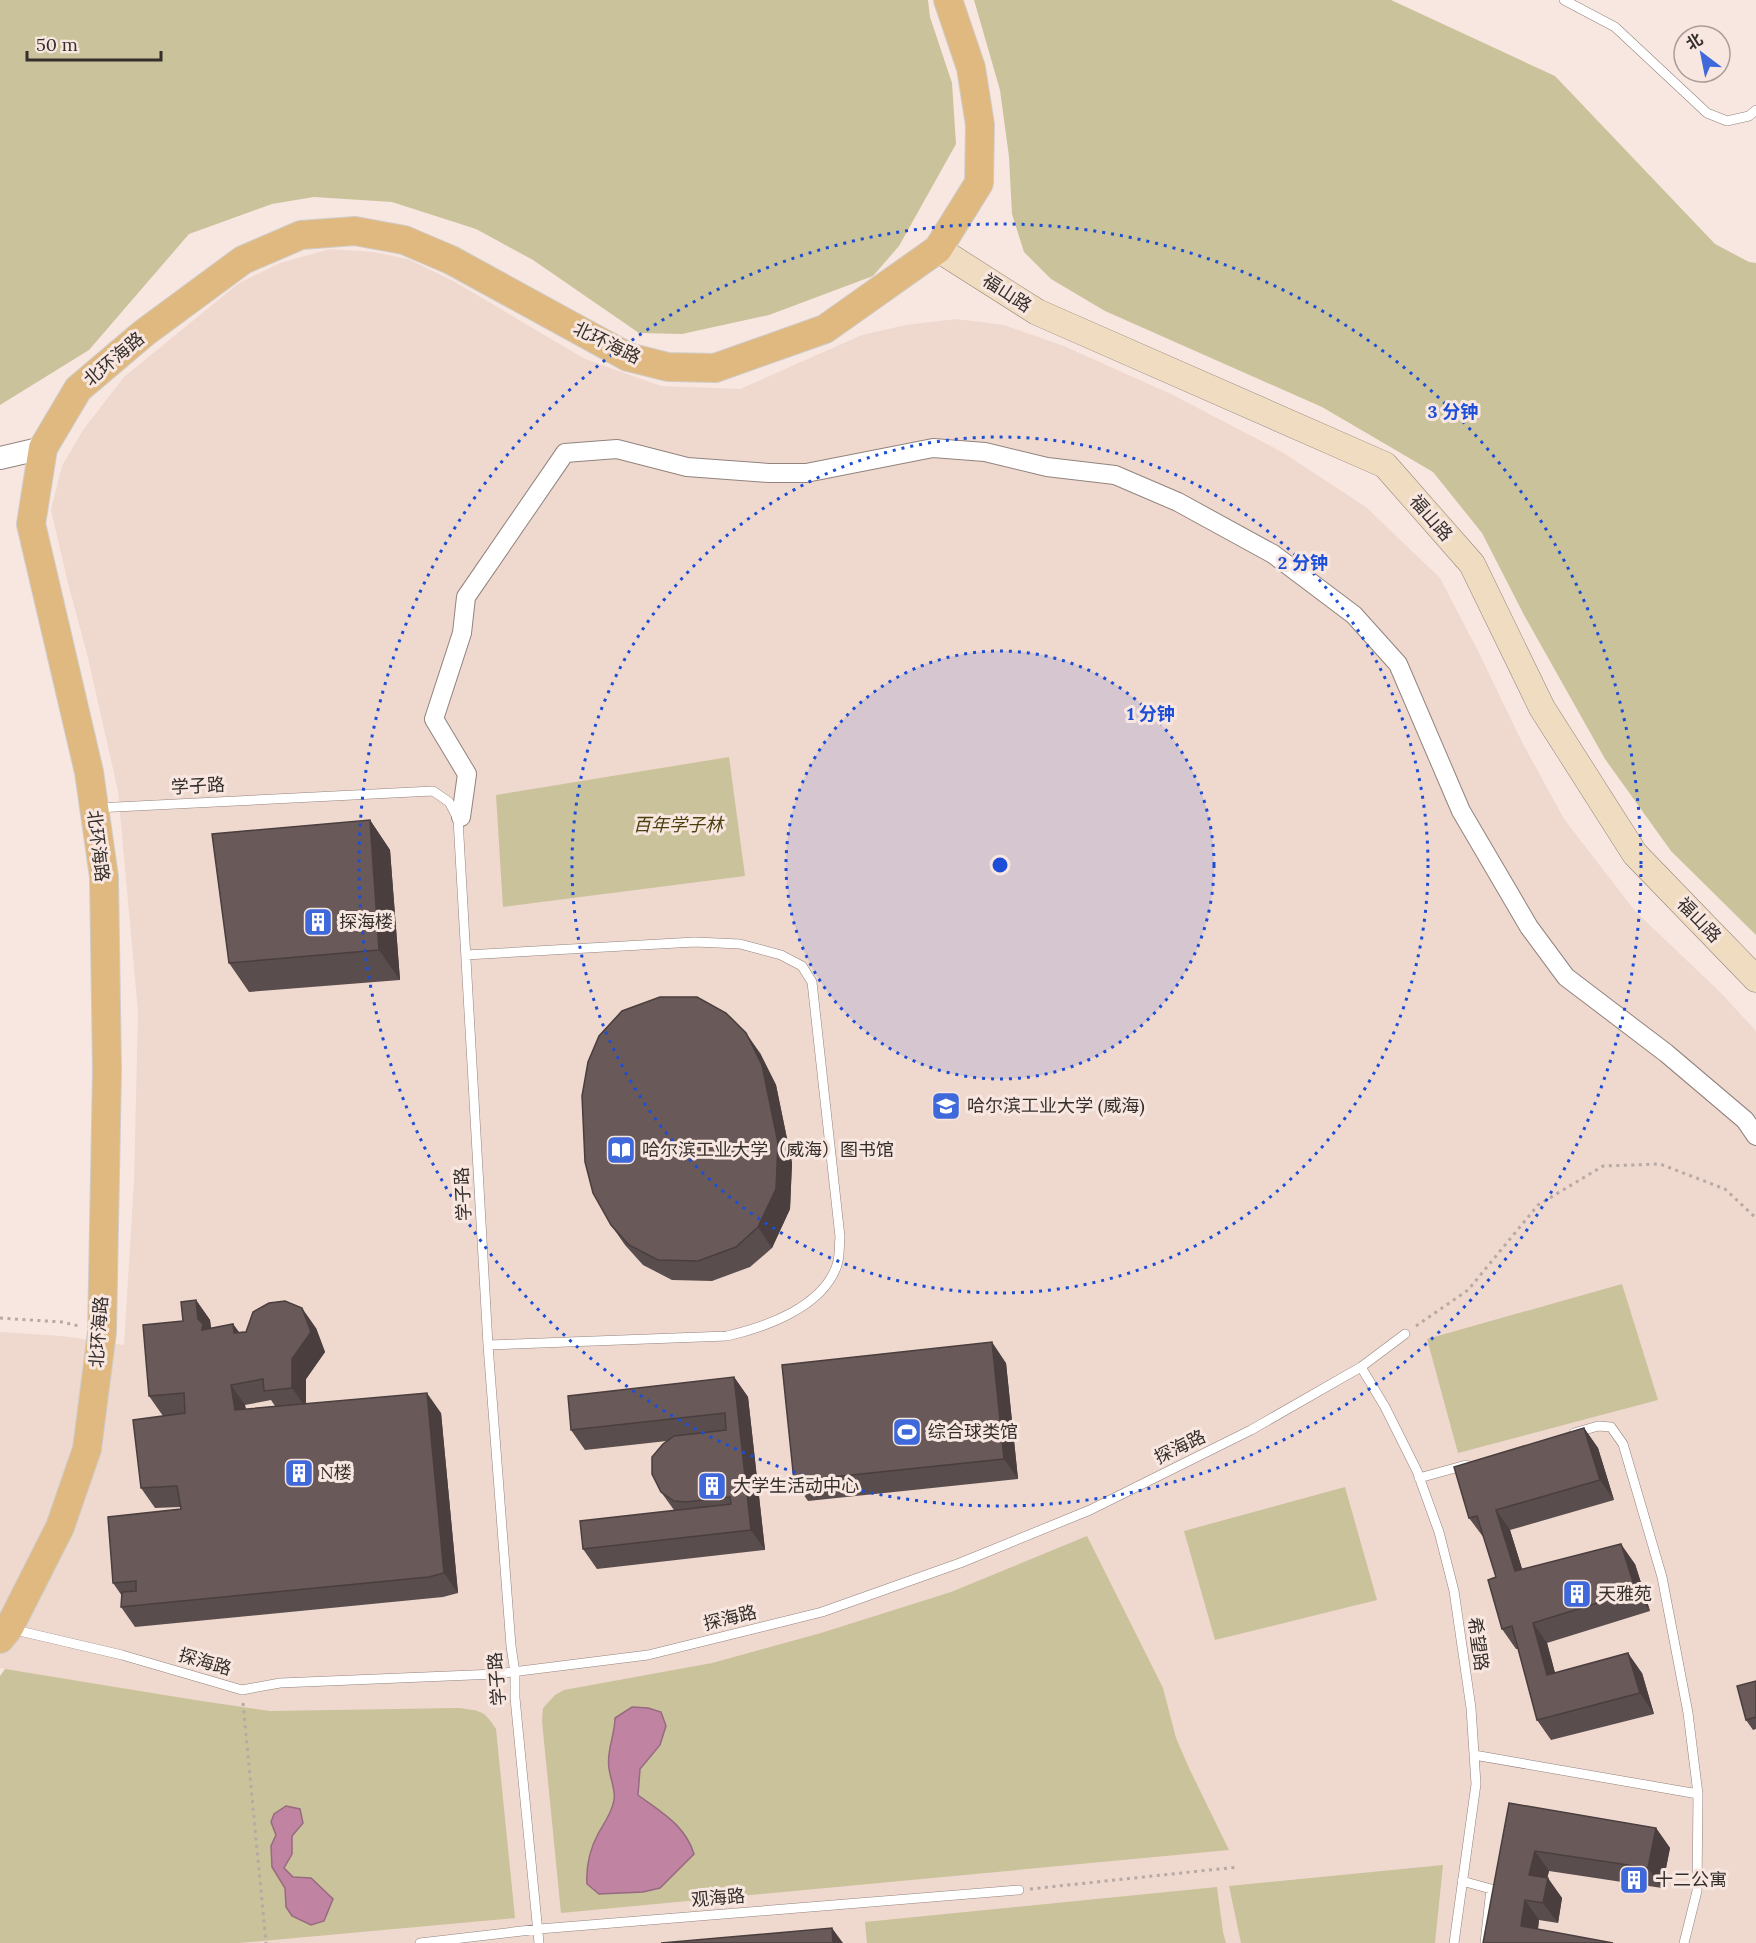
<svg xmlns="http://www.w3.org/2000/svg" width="1756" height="1943" viewBox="0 0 1756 1943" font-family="Lora,'Noto Sans SC',serif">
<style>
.built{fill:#efd8ce}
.green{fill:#cac29b}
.water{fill:#c084a2;stroke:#966a7f;stroke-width:1.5}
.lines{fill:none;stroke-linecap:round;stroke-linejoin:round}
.service-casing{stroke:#92837d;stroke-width:10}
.minor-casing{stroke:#92837d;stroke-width:20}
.tertiary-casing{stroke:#92837d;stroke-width:24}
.secondary-casing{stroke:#92837d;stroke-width:27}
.primary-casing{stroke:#cfcdcc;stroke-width:30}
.path{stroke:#b7a9a4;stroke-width:3;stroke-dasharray:3 4.5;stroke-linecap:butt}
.service{stroke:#fff;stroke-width:9}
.minor{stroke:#fff;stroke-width:18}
.tertiary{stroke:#fff;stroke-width:22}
.secondary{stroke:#f0dcc0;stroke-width:26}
.primary{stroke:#e0b980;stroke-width:28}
.wall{fill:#5a4d4d;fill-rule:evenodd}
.shaded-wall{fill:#4a3e3e}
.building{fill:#695959;stroke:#4a3e3e;stroke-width:1.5}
.ring{fill:none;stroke:#1d4ed8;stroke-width:3;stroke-dasharray:3 6}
.labels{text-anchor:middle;stroke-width:6;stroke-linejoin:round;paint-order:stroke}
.street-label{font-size:18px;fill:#352f2c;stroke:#f8e7e0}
.park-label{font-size:18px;font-style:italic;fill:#4a410f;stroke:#f8e7e0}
.poi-label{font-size:18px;fill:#352f2c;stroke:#f8e7e0;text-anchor:start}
.centre{fill:#1d4ed8;stroke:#f8e7e0;stroke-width:3}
.ring-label{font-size:18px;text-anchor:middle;font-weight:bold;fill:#1d4ed8;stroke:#f8e7e0;stroke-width:6;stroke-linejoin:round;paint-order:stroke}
</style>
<rect width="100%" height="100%" fill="#f8e7e0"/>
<path class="built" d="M330,249L373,252L408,259L455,282L585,359L661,386L740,389L862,335L906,325L956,319L1004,325L1064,346L1173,395L1282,452L1366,507L1440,578L1479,653L1522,742L1564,819L1635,911L1721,993L1756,1031V1943H0V1676L5,1669L0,1668V1332L62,1336L124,1345L134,1181L138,1012L118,791L88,658L67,579L51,510L62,466L83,430L124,377L239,283L280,263Z"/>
<path class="green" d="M0,0H928L930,17L952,83L956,144L899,246L873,276L769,315L682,334L639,333L533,260L476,229L392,202L314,197L272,204L189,234L89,350L0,405Z
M974,0H1391L1555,76L1715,244L1749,262L1756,263V935L1671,851L1605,759L1524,615L1482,533L1433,472L1322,407L1105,311L1051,279L1024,252L1012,214L1009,157L1000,90Z
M729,757L745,876L503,907L496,795Z
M1622,1284L1658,1400L1458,1453L1427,1339Z
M1345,1487L1377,1600L1215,1640L1184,1531Z
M1087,1536L1163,1688L1176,1738L1189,1768L1229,1850L561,1913L542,1721L543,1708L555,1695L564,1690L712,1663L821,1633L951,1592Z
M5,1669L195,1700L270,1711L459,1708C481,1711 484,1710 496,1729L515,1918L239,1943H0V1676Z
M1443,1865L1435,1943H1241L1229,1886Z
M1217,1887L1223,1932L1226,1943H867L865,1922Z"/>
<path class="water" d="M632,1707L648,1708L661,1712L666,1726L660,1745L640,1769L638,1795C662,1813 685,1825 694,1854L660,1888L643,1892L599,1894L587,1884C586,1867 590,1849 598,1834C604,1823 612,1813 614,1800C616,1791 610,1778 609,1768C606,1751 615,1736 615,1718Z
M286,1806L300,1809L303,1823L292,1836V1854L284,1868L293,1877L311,1878L333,1899L324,1921L311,1925L292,1916L286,1907L285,1888L272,1867L271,1846L276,1835L271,1822L274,1814Z"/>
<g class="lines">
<g class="service-casing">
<path id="service" d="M1564,0L1615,27L1707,113L1727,121L1749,116L1756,110
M96,808L433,791L449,802L458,819L488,1345L511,1646L515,1673V1698L539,1943
M466,955L695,942L740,944L781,955L802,966L812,982L840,1237C839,1246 840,1256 837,1265C823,1307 766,1327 727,1336L488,1345
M1361,1367L1385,1407L1417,1471L1439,1532L1454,1591L1471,1708L1476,1784L1454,1943
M1574,1433L1598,1426L1611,1427L1623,1444L1662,1577L1688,1713L1698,1794L1697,1891L1684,1943
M1419,1478L1466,1465
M11,1629L122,1655L242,1690L280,1683L496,1674L648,1655L822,1612L960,1563L1090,1510L1251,1430L1361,1367L1405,1334
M1474,1755L1698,1794
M1462,1881L1491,1889L1485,1943
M420,1943L539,1929L1019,1890"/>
</g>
<g class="minor-casing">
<path id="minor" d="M461,817L467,774L434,719L462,633L466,597L565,453L617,449L687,467L769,473H806L933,448L985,452L1047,467L1115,475L1178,502L1273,554L1354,615L1398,664L1461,811L1529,927L1566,977L1666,1053L1745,1120L1756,1136"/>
</g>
<g class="tertiary-casing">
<path id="tertiary" d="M0,458L43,448"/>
</g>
<g class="secondary-casing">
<path id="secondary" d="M938,249L1037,312L1385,465L1472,564L1542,708L1635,854L1756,979"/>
</g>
<g class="primary-casing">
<path id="primary" d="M0,1639L9,1628L60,1527L87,1449L102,1332L107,1071L104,877L89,772L31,524L43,448L78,389L144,333L243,260L301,235L355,231L404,240L451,260L628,357L668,367L715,368L825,329L938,249L979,183L980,125L971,68L948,0"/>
</g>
<path class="path" d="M0,1318L62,1322L79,1326
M1416,1326L1468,1290L1538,1205L1603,1166L1660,1164L1725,1189L1756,1218
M243,1703L266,1943
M1030,1889L1238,1867"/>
<use href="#service" class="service"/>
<use href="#minor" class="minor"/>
<use href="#tertiary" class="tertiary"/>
<use href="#secondary" class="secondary"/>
<use href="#primary" class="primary"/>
</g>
<path class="wall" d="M370,820L390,850L400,980L249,992L229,963Z
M760,1053L776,1085L792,1163L790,1209L772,1248L750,1267L712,1281L672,1280L643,1265L625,1245L611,1225Z
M196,1300L210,1320L211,1328L233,1324L239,1332L316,1328L325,1352L306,1379V1403L441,1413L458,1593L443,1597L135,1627L121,1607L122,1596L113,1583L181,1509L180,1507L155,1508L141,1488L163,1416L149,1396ZM271,1400L275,1406L246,1409L245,1405Z
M1006,1363L1018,1479L808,1501L794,1481Z
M734,1377L748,1397L765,1550L597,1569L583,1549L674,1510L661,1492L667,1441L585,1450L571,1430Z
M1584,1428L1598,1448L1614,1500L1510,1530L1522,1569L1635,1564L1650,1611L1547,1643L1555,1673H1642L1654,1714L1551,1740L1537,1720L1518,1649H1516L1502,1629L1496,1577L1484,1538L1469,1518Z
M1756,1681V1729L1753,1730L1746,1720Z
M1509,1803L1656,1828L1670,1848L1662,1888L1549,1871L1547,1878L1562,1898L1558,1923L1539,1920L1538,1929L1483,1943Z"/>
<path class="shaded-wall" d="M370,820L390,850L400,980L379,950Z
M746,1033L760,1053L776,1085L792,1163L790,1209L772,1248L758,1227Z
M196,1300L210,1320L212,1336L202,1330L198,1319Z
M302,1308L316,1328L325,1352L306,1379V1408L292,1388V1359Z
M233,1324L247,1344L234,1333Z
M992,1342L1006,1363L1018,1479L1004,1459Z
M734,1377L748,1397L765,1550L751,1530Z
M231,1385L245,1405L249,1430L235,1410Z
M427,1393L441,1413L458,1593L444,1573Z
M1584,1428L1598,1448L1614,1500L1600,1480Z
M1496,1510L1510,1530L1529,1591L1515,1571Z
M1621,1544L1635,1564L1650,1611L1636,1591Z
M1533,1623L1547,1643L1561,1695L1547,1675Z
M1628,1653L1642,1673L1654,1714L1640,1693Z
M1656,1828L1670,1848L1662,1888L1648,1868Z
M1535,1851L1549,1871L1543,1896L1529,1875Z
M1548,1878L1562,1898L1558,1923L1543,1903Z
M1525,1900L1539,1920L1536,1943L1521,1926Z
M832,1928L843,1943H833Z"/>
<path class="building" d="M370,820L379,950L229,963L212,834Z
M660,997H697L726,1013L746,1033L762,1065L778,1143L776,1189L758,1227L736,1247L698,1261L658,1260L629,1245L611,1225L593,1193L585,1162L582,1096L588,1062L599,1036L622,1011Z
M196,1300L198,1319L203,1324L202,1330L233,1324L234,1333L246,1332L253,1312L269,1303L285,1301L302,1308L311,1332L292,1359V1388L264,1391L263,1379L231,1385L235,1410L427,1393L444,1573L429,1577L121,1607L122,1592L136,1591V1581L113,1583L108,1517L181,1509L177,1486L141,1488L133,1420L185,1413L184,1393L149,1396L143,1325L183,1321L181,1302Z
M992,1342L1004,1459L794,1481L782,1365Z
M734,1377L751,1530L583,1549L580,1521L731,1504L730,1497L686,1502L674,1501L661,1492L652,1474V1457L663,1444L674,1436L726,1430L725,1413L571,1430L568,1396Z
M1584,1428L1600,1480L1496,1510L1515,1571L1621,1544L1636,1591L1533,1623L1547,1675L1628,1653L1640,1693L1537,1720L1512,1626L1502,1629L1488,1580L1496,1577L1477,1516L1469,1518L1454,1467Z
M1756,1681V1717L1746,1720L1737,1686Z
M1509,1803L1656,1828L1648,1868L1535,1851L1529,1875L1548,1878L1543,1903L1525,1900L1521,1926L1613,1943H1483Z
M832,1928L833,1943H661Z"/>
<circle cx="1000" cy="865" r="214" fill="#1d4ed8" fill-opacity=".12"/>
<g class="ring">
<circle cx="1000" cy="865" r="214"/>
<circle cx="1000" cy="865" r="428"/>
<circle cx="1000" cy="865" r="641"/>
</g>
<defs>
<g id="building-square" transform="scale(1.5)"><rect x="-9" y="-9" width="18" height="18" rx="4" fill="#3f68da" stroke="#f8e7e0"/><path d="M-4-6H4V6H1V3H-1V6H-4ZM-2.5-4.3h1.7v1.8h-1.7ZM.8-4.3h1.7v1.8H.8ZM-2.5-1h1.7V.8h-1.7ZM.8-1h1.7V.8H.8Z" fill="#fff"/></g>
<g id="university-square" transform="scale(1.5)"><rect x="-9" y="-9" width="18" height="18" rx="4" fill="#3f68da" stroke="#f8e7e0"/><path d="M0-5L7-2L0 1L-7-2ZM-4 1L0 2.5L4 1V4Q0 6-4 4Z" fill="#fff"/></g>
<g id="library-square" transform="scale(1.5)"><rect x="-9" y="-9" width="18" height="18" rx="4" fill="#3f68da" stroke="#f8e7e0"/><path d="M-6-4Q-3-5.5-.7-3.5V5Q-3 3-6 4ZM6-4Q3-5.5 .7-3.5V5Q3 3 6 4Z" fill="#fff"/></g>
<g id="stadium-square" transform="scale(1.5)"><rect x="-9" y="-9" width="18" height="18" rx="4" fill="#3f68da" stroke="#f8e7e0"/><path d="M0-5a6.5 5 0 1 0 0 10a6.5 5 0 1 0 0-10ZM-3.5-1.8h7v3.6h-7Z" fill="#fff"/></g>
</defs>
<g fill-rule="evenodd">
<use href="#building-square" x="318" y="922"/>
<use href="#university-square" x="946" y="1106"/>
<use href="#library-square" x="621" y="1150"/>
<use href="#stadium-square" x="907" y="1432"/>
<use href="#building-square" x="299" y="1473"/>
<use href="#building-square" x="712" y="1486"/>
<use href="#building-square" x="1577" y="1594"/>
<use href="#building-square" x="1634" y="1880"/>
</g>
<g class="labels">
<g class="street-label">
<text transform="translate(1007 293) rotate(33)" y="6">福山路</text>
<text transform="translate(607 343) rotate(26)" y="6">北环海路</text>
<text transform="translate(114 359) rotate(-40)" y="6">北环海路</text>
<text transform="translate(1431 518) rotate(49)" y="6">福山路</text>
<text transform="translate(198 786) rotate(-3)" y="6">学子路</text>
<text transform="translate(98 846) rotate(83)" y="6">北环海路</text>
<text transform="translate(1699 920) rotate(46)" y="6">福山路</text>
<text transform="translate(463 1194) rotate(-93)" y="6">学子路</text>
<text transform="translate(99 1332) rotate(-86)" y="6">北环海路</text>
<text transform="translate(1180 1447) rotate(-26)" y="6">探海路</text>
<text transform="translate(730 1618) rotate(-14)" y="6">探海路</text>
<text transform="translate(1478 1644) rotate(82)" y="6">希望路</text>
<text transform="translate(205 1662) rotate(16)" y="6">探海路</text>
<text transform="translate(497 1679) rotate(-95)" y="6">学子路</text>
<text transform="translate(718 1898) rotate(-5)" y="6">观海路</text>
</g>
<g class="park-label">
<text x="678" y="831">百年学子林</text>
</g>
<g class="poi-label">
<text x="339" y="928">探海楼</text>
<text x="967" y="1112">哈尔滨工业大学 (威海)</text>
<text x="642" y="1156">哈尔滨工业大学（威海）图书馆</text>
<text x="928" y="1438">综合球类馆</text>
<text x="320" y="1479">N楼</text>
<text x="733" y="1492">大学生活动中心</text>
<text x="1598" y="1600">天雅苑</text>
<text x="1655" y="1886">十二公寓</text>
</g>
</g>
<circle cx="1000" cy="865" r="9" class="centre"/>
<g class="ring-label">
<text x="1453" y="418">3 分钟</text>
<text x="1303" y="569">2 分钟</text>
<text x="1151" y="720">1 分钟</text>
</g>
<g transform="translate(1702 54) rotate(328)"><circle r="28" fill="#f8e7e0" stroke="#aa9d98" stroke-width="1.5"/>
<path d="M0-4.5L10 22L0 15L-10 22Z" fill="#3f68da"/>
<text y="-9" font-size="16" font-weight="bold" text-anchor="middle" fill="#352f2c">北</text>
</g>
<path d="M27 51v9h134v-9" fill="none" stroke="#352f2c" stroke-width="3"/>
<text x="36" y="51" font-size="18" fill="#352f2c" stroke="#f8e7e0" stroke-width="4.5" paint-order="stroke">50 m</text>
</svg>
